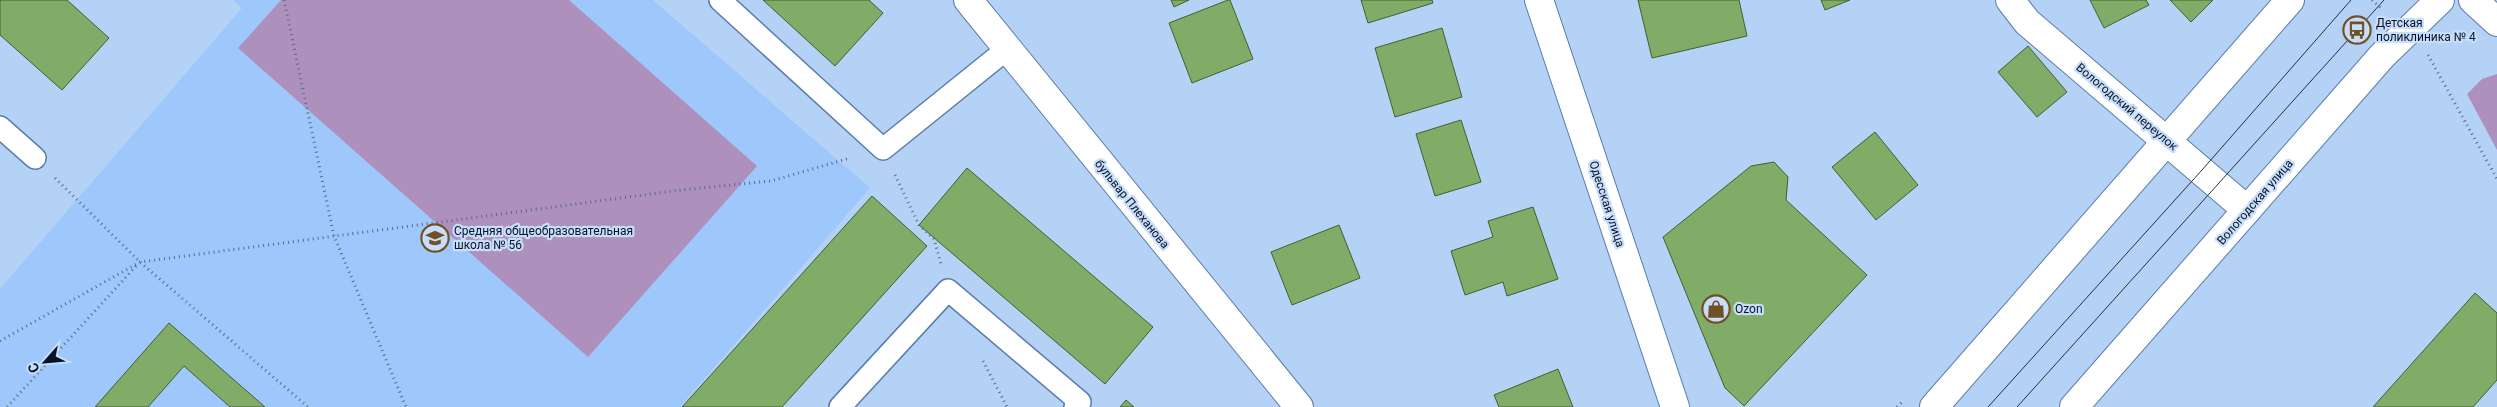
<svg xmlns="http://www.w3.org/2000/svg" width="2497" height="407" viewBox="0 0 2497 407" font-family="Roboto,sans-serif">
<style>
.built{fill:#9ec7fc}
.green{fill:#ae90bc}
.building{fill:#80ac68;stroke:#435f32}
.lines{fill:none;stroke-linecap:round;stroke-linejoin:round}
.lane-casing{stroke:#5c7da8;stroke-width:24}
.street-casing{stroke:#5c7da8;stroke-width:30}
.secondary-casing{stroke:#5c7da8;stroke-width:30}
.path{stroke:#586c87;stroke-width:3;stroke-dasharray:1 4;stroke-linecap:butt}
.lane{stroke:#fff;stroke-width:21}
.street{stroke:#fff;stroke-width:28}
.secondary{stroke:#fff;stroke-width:28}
.tram{stroke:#233246;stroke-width:1}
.labels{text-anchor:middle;stroke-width:4.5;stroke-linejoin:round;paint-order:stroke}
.poi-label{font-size:12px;fill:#071425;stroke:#c8ddfa;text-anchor:start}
.street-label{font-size:12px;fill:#071425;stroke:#c8ddfa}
</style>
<rect width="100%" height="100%" fill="#b4d1f6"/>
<path class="built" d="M233,0H653L870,188L680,407H0V289L242,8Z"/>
<path class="green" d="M281,0H569L757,166L588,357L238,48Z
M2497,74V150L2467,94L2482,79Z"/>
<path class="building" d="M0,0H67L109,38L62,90L0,35Z
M763,0H869L883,13L835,66Z
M1171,0H1189L1174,7Z
M1228,0H1230L1253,59L1192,83L1169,23Z
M1361,0H1432L1433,3L1368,23Z
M1638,0H1739L1747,36L1652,58Z
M1821,0H1850L1825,10Z
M2090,0H2146L2149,5L2104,28Z
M2170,0H2213L2191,22Z
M1442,28L1462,97L1395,117L1375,48Z
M2028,46L2067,92L2037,117L1998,72Z
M1461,120L1481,182L1435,196L1416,134Z
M1875,132L1918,185L1876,220L1832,167Z
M1774,162L1788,177L1786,200L1867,275L1744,406L1725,388L1663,237L1751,166Z
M967,168L1153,327L1105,384L919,225Z
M872,196L927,246L782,407H682Z
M1533,207L1558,279L1507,296L1503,282L1465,295L1451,251L1493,237L1488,221Z
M1339,225L1360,278L1292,305L1271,252Z
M2475,293L2497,313V380L2473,407H2373Z
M169,323L265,407H230L184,366L148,407H95Z
M1558,369L1573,407H1499L1494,395Z
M1126,400L1134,407H1120Z"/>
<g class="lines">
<g class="lane-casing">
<path id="lane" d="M720,0L883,149L1007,49
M0,127L35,158
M840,407L948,290L1080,402L1075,407"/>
</g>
<g class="street-casing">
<path id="street" d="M968,0L1299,407
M1539,0L1675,407
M2010,0L2027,22L2247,210"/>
</g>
<g class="secondary-casing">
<path id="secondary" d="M2473,0L2497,22
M1934,407L2290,0
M2074,407L2382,56L2440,0"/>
</g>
<path class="path" d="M284,0L334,236L406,407
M2372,0L2383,10
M2428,55L2497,179
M895,175L919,225L934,239L941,264
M55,178L140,262L308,407
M0,341L140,262L681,190L771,181L850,158
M983,361L1007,407
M7,407L138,264
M1897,407L1903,401"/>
<use href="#lane" class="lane"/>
<use href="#street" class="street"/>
<use href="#secondary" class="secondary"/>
<path class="tram" d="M1988,407L2202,170L2351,0
M2017,407L2384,0"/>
</g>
<defs>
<g id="bus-ring" transform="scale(1.4375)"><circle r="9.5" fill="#c8ddfa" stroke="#6f5125" stroke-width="1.5"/><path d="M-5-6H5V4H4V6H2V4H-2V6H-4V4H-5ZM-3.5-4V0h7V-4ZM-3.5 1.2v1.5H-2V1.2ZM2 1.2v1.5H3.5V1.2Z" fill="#6f5125"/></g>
<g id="school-ring" transform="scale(1.4375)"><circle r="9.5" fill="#c8ddfa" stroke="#6f5125" stroke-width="1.5"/><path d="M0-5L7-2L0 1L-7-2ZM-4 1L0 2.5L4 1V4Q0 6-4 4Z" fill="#6f5125"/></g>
<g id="shop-ring" transform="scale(1.4375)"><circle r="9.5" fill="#c8ddfa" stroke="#6f5125" stroke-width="1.5"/><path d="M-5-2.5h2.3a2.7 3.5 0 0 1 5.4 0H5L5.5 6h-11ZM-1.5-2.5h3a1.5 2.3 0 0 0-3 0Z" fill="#6f5125"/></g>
</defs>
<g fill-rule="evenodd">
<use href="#bus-ring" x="2357" y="30"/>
<use href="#school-ring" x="435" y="238"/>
<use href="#shop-ring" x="1716" y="309"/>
</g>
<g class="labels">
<g class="poi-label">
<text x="2376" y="27">Детская<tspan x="2376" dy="14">поликлиника № 4</tspan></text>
<text x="454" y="235">Средняя общеобразовательная<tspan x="454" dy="14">школа № 56</tspan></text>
<text x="1735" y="313">Ozon</text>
</g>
<g class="street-label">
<text transform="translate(2127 107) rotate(40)" y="4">Вологодский переулок</text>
<text transform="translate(2255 202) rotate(-49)" y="4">Вологодская улица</text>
<text transform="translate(1132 204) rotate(51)" y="4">бульвар Плеханова</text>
<text transform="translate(1607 204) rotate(72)" y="4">Одесская улица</text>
</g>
</g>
<g transform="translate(45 362) rotate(243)" stroke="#c8ddfa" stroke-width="4" paint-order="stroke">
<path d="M0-4L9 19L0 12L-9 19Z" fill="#071425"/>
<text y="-8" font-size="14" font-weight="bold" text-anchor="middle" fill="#071425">С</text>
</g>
</svg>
